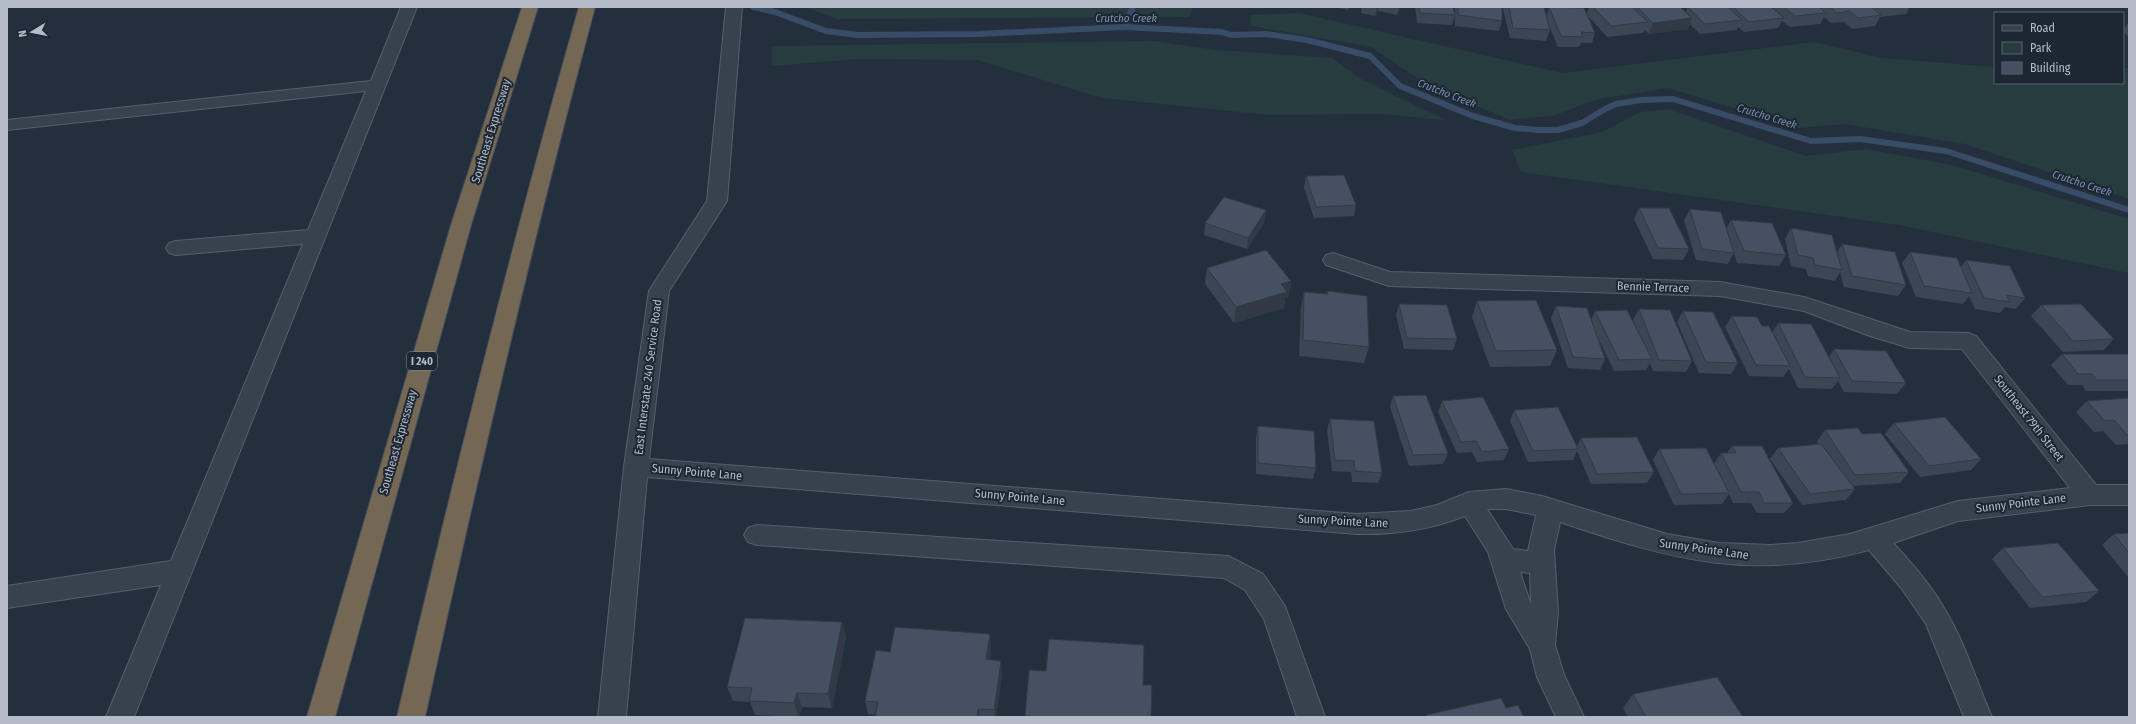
<svg xmlns="http://www.w3.org/2000/svg" width="2136" height="724" viewBox="0 0 2136 724" font-family="'Fira Sans Condensed',sans-serif">
<style>
.green{fill:#263c3f}
.lines{fill:none;stroke-linecap:round;stroke-linejoin:round}
.stream{stroke:#394c67;stroke-width:6}
.minor-casing{stroke:#565f6c;stroke-width:2}
.highway-casing{stroke:#434c59;stroke-width:2}
.minor{fill:#38414e;fill-rule:evenodd}
.highway{fill:#746855;fill-rule:evenodd}
.wall{fill:#3b4654}
.shaded-wall{fill:#303945}
.building{fill:#455162;stroke:#303945}
.labels{text-anchor:middle;stroke-width:4;stroke-linejoin:round;paint-order:stroke}
.far-water-label{font-size:11px;font-style:italic;fill:#7c92b1;stroke:#1d2633}
.shield{fill:#1d2633;stroke:#878f9c;stroke-width:1}
.shield-label{font-size:11px;font-weight:bold;fill:#b4bcc9}
.street-label{font-size:12px;fill:#b4bcc9;stroke:#1d2633}
</style>
<rect width="100%" height="100%" fill="#242f3e"/>
<path class="green" d="M805,7H1193L1189,17L837,19Z
M1299,13L1562,73L1814,42L1882,58L1995,67V83H2123V68H2129V199L1965,144L1845,124L1799,128L1668,88L1594,100L1556,115L1510,120L1431,87L1371,47L1251,26L1250,15Z
M1154,41L1216,50L1332,58L1361,79L1445,120L1382,114L1269,115L1102,98L977,60L858,59L772,66V46Z
M1668,109L1806,156L1866,149L1952,165L2129,219V273L1899,225L1521,172L1512,150L1602,132L1640,112Z"/>
<g class="lines">
<path class="stream" d="M753,7L775,12L826,31L858,35L979,34L1124,27L1222,32L1231,35L1266,34L1307,40L1370,56L1400,86L1473,116L1515,128L1537,130H1558L1582,123L1605,109L1616,104L1641,100L1673,99L1811,141L1860,139L1946,151L2129,210
M1124,27L1133,7"/>
<g class="minor-casing">
<path id="minor" d="M401,7H417L134,717H106L161,585L7,608V586L171,561L303,244L176,255L169,253L166,248L169,243L176,241L308,230L366,91L7,130V120L371,81Z
M726,7H742L727,201L669,291L649,459L1357,514L1411,511L1437,505L1469,492L1506,489L1542,496L1667,534L1719,543L1771,545L1798,543L1850,534L1958,501L2070,488L1962,349L1910,348L1870,336L1804,311L1720,296L1389,286L1326,265L1323,260L1326,255L1333,253L1390,272L1720,282L1804,297L1910,332L1968,333L1976,336L2096,485H2129V505H2090L1958,521L1893,543C1912,563 1930,584 1944,608C1965,642 1976,681 1992,717H1964L1926,624L1902,589L1869,550C1750,582 1672,560 1560,522L1554,550L1558,612L1555,645L1564,675L1584,717H1556L1537,677L1530,649L1506,609L1488,552L1465,516C1429,530 1395,535 1357,534L647,477L626,717H598L624,467L649,291L707,201ZM1487,509H1506L1536,515L1528,551L1513,549ZM1520,572L1530,573L1531,606V605Z
M757,525L1228,556L1263,574L1285,606L1325,717H1297L1264,619L1245,590L1224,578L757,545L748,542L744,535L748,528Z"/>
</g>
<g class="highway-casing">
<path id="highway" d="M522,7H538L471,225L335,717H307L451,225Z
M579,7H595C532,242 477,479 425,717H397C453,479 512,242 579,7Z"/>
</g>
<use href="#minor" class="minor"/>
<use href="#highway" class="highway"/>
</g>
<path class="wall" d="M1334,7H1350L1348,10Z
M1362,7H1401L1397,15L1378,11L1375,16L1361,13Z
M1415,7H1453L1455,15L1452,25L1417,23Z
M1455,7H1502V21L1499,31L1455,26Z
M1504,7H1544L1546,17L1549,7L1587,13L1589,7H1680L1686,12L1688,7H1910L1906,14L1880,17L1875,26L1852,29L1844,22L1831,23L1824,17L1820,24L1790,27L1782,21L1778,28L1744,32L1738,27L1737,30L1700,34L1690,24L1688,29L1649,34L1645,30L1643,33L1607,37L1589,17L1595,33L1592,43H1581L1579,47H1558L1547,21L1550,30L1546,41L1510,38L1503,9Z
M2129,22V38L2123,31V30Z
M1306,176L1356,205L1354,216L1314,218L1304,187Z
M1639,208L1689,249L1683,260L1653,259L1634,219Z
M1690,209L1726,229L1731,220L1786,255L1779,266L1737,263L1734,253L1728,264L1696,260L1684,220Z
M1265,221L1247,249L1204,235L1205,223Z
M1791,228L1837,252L1842,244L1906,285L1898,296L1844,287L1840,272L1835,281L1808,276L1806,269L1791,266L1785,239Z
M1910,252L1961,267L1966,260L2025,298L2016,309L2005,307L2000,313L1975,309L1969,296L1963,304L1916,297L1902,263Z
M1207,268L1291,281L1288,298H1285L1284,308L1234,323L1205,284Z
M1327,291L1369,347L1364,363L1299,356L1301,308L1304,292L1327,294Z
M1477,301L1557,350L1550,366L1490,367L1472,317Z
M1399,304L1457,339L1453,350L1404,349L1396,315Z
M2041,305L2114,339L2104,350L2063,352L2031,316Z
M1556,306L1591,320L1595,311L1638,332L1633,320L1639,309L1692,361L1686,372L1653,371L1650,363L1646,370L1614,371L1599,340L1605,359L1600,370L1568,368L1551,318Z
M1683,311L1738,363L1731,374L1699,373L1677,322Z
M1732,316L1762,326L1772,333L1778,323L1829,357L1834,349L1906,383L1897,394L1844,392L1838,381L1832,389L1798,388L1789,369L1783,377L1749,376L1725,327Z
M2062,354H2129V391H2086L2082,385H2068L2051,365Z
M1393,396L1448,454L1443,464L1409,466L1390,407Z
M2129,398V444L2116,445L2103,431L2094,432L2076,412L2087,401Z
M1442,401L1509,449L1504,460L1477,462L1472,452L1457,453L1438,412Z
M1514,410L1577,446L1581,438L1654,472L1647,483L1591,484L1577,451L1573,460L1528,462L1510,421Z
M1330,419L1382,473L1378,483L1352,482L1351,472L1332,471L1327,430Z
M1894,423L1981,459L1971,470L1920,477L1885,434Z
M1258,426L1316,468L1313,479L1256,474V437Z
M1825,430L1862,434L1909,472L1900,483L1852,486L1855,489L1846,500L1802,505L1770,459L1778,448L1818,444L1817,441Z
M1732,446L1793,503L1784,513H1757L1751,503H1733L1729,494L1722,504L1674,505L1653,460L1659,449L1714,464L1721,453H1727Z
M2129,533V578L2102,545L2114,534Z
M2003,548L2099,591L2086,602L2030,608L1992,559Z
M842,622L846,637L832,708L802,707L799,717L755,715L750,702L733,701L727,687Z
M991,649L990,660L1002,675L996,717H875L876,715L868,714L865,701L890,652Z
M1633,694L1743,717H1628L1623,708Z"/>
<path class="shaded-wall" d="M1377,7H1379L1378,11L1375,16Z
M1399,7H1401L1397,15Z
M1692,18L1688,29L1649,34L1653,23Z
M1266,210L1265,221L1247,249L1248,238Z
M1291,281L1288,298H1285L1284,308L1234,323L1236,307L1281,284Z
M842,622L846,637L832,708L828,694Z
M990,634L991,649L988,674L986,659Z
M1001,661L1002,675L996,717H995L994,710Z
M797,693L802,707L799,717L794,703Z
M978,709L979,717H977Z"/>
<path class="building" d="M1419,7H1453L1455,15L1420,13Z
M1458,7H1502V21L1458,15Z
M1509,7H1544L1550,30L1513,28Z
M1549,7L1584,8L1595,33L1581,32L1583,37L1561,36Z
M1593,7H1632L1648,22L1611,26Z
M1637,7H1680L1692,18L1653,23Z
M1688,7H1728L1742,20L1705,24Z
M1733,7H1771L1784,18L1749,22Z
M1784,7H1819L1826,13L1795,16Z
M1830,7H1871L1881,15L1858,18L1849,11L1837,13Z
M1344,175L1356,205L1316,207L1306,176Z
M1224,197L1266,210L1248,238L1205,223Z
M1639,208H1669L1689,249L1658,248Z
M1690,209L1721,212L1734,253L1702,249Z
M1731,220L1772,223L1786,255L1744,251Z
M1791,228L1832,235L1842,270L1815,265L1813,258L1798,255Z
M1842,244L1895,252L1906,285L1852,276Z
M1266,250L1291,281L1281,284L1287,292L1236,307L1207,268Z
M1910,252L1957,258L1972,293L1924,286Z
M1966,260L2010,266L2025,298L2006,295L2010,302L1984,298Z
M1327,291L1367,296L1369,347L1303,340L1304,292L1328,294Z
M1536,300L1557,350L1496,351L1477,301Z
M1399,304L1447,305L1457,339L1407,338Z
M2081,304L2114,339L2073,341L2041,305Z
M1556,306L1587,308L1605,359L1573,357Z
M1639,309L1670,310L1692,361L1659,360Z
M1627,310L1652,359L1619,360L1595,311Z
M1683,311L1713,312L1738,363L1706,362Z
M1732,316L1757,317L1762,326H1769L1790,366L1756,365Z
M1778,323L1811,324L1840,378L1805,377Z
M1834,349L1886,351L1906,383L1852,381Z
M2062,354H2129V380H2097L2092,374H2078Z
M1426,395L1448,454L1413,455L1393,396Z
M1483,397L1509,449L1482,452L1476,441L1461,442L1442,401Z
M2129,398V434L2127,435L2114,420L2105,421L2087,401Z
M1558,407L1578,449L1533,451L1514,410Z
M1945,417L1981,459L1929,466L1894,423Z
M1330,419L1374,421L1382,473L1355,471L1354,461L1335,460Z
M1258,426L1314,431L1316,468L1258,463Z
M1858,428L1862,434L1881,433L1909,472L1855,475L1825,430Z
M1637,437L1654,472L1597,474L1581,438Z
M1821,444L1855,489L1810,494L1778,448Z
M1732,446H1762L1793,503H1764L1759,492H1741L1721,453H1736Z
M1706,448L1729,493L1681,494L1659,449Z
M2129,533V553L2114,534Z
M2058,543L2099,591L2042,597L2003,548Z
M745,618L842,622L828,694L797,693L794,703L749,701L752,688L727,687Z
M895,627L990,634L986,659L1001,661L994,710L978,709L977,717H875L878,702L865,701L876,650L890,652Z
M1049,639L1144,645L1143,685H1152L1151,717H1041L1025,716L1029,670L1046,671Z
M1717,677L1743,717H1646L1633,694Z
M1501,698L1506,708L1518,705L1524,717H1427L1426,715Z"/>
<g class="labels">
<g class="far-water-label">
<text x="1126" y="22">Crutcho Creek</text>
<text transform="translate(1447 93) rotate(21)" y="4">Crutcho Creek</text>
<text transform="translate(1767 116) rotate(17)" y="4">Crutcho Creek</text>
<text transform="translate(2082 183) rotate(18)" y="4">Crutcho Creek</text>
</g>
<rect class="shield" x="407" y="352" width="30" height="18" rx="3"/>
<g class="shield-label">
<text x="422" y="365">I 240</text>
</g>
<g class="street-label">
<text transform="translate(491 131) rotate(-73)" y="4">Southeast Expressway</text>
<text transform="translate(1653 287) rotate(2)" y="4">Bennie Terrace</text>
<text transform="translate(648 377) rotate(-83)" y="4">East Interstate 240 Service Road</text>
<text transform="translate(2029 418) rotate(52)" y="4">Southeast 79th Street</text>
<text transform="translate(398 442) rotate(-74)" y="4">Southeast Expressway</text>
<text transform="translate(697 472) rotate(5)" y="4">Sunny Pointe Lane</text>
<text transform="translate(1020 497) rotate(5)" y="4">Sunny Pointe Lane</text>
<text transform="translate(2021 503) rotate(-7)" y="4">Sunny Pointe Lane</text>
<text transform="translate(1343 521) rotate(3)" y="4">Sunny Pointe Lane</text>
<text transform="translate(1704 549) rotate(8)" y="4">Sunny Pointe Lane</text>
</g>
</g>
<rect width="2136" height="724" fill="none" stroke="#b4bcc9" stroke-width="16"/>
<rect x="1994" y="12" width="130" height="72" fill="#1d2633" stroke="#59626f"/>
<rect x="2002" y="25" width="20" height="6" fill="#38414e" stroke="#59626f"/>
<text x="2030" y="32" font-size="12" fill="#b4bcc9">Road</text>
<rect x="2002" y="42" width="20" height="12" fill="#263c3f" stroke="#59626f"/>
<text x="2030" y="52" font-size="12" fill="#b4bcc9">Park</text>
<rect x="2002" y="62" width="20" height="12" fill="#455162" stroke="#59626f"/>
<text x="2030" y="72" font-size="12" fill="#b4bcc9">Building</text>
<g transform="translate(32 32) rotate(260)" stroke="#1d2633" stroke-width="3" paint-order="stroke">
<path d="M0-3L7 15L0 10L-7 15Z" fill="#b4bcc9"/>
<text y="-6" font-size="11" font-weight="bold" text-anchor="middle" fill="#b4bcc9">N</text>
</g>
</svg>
